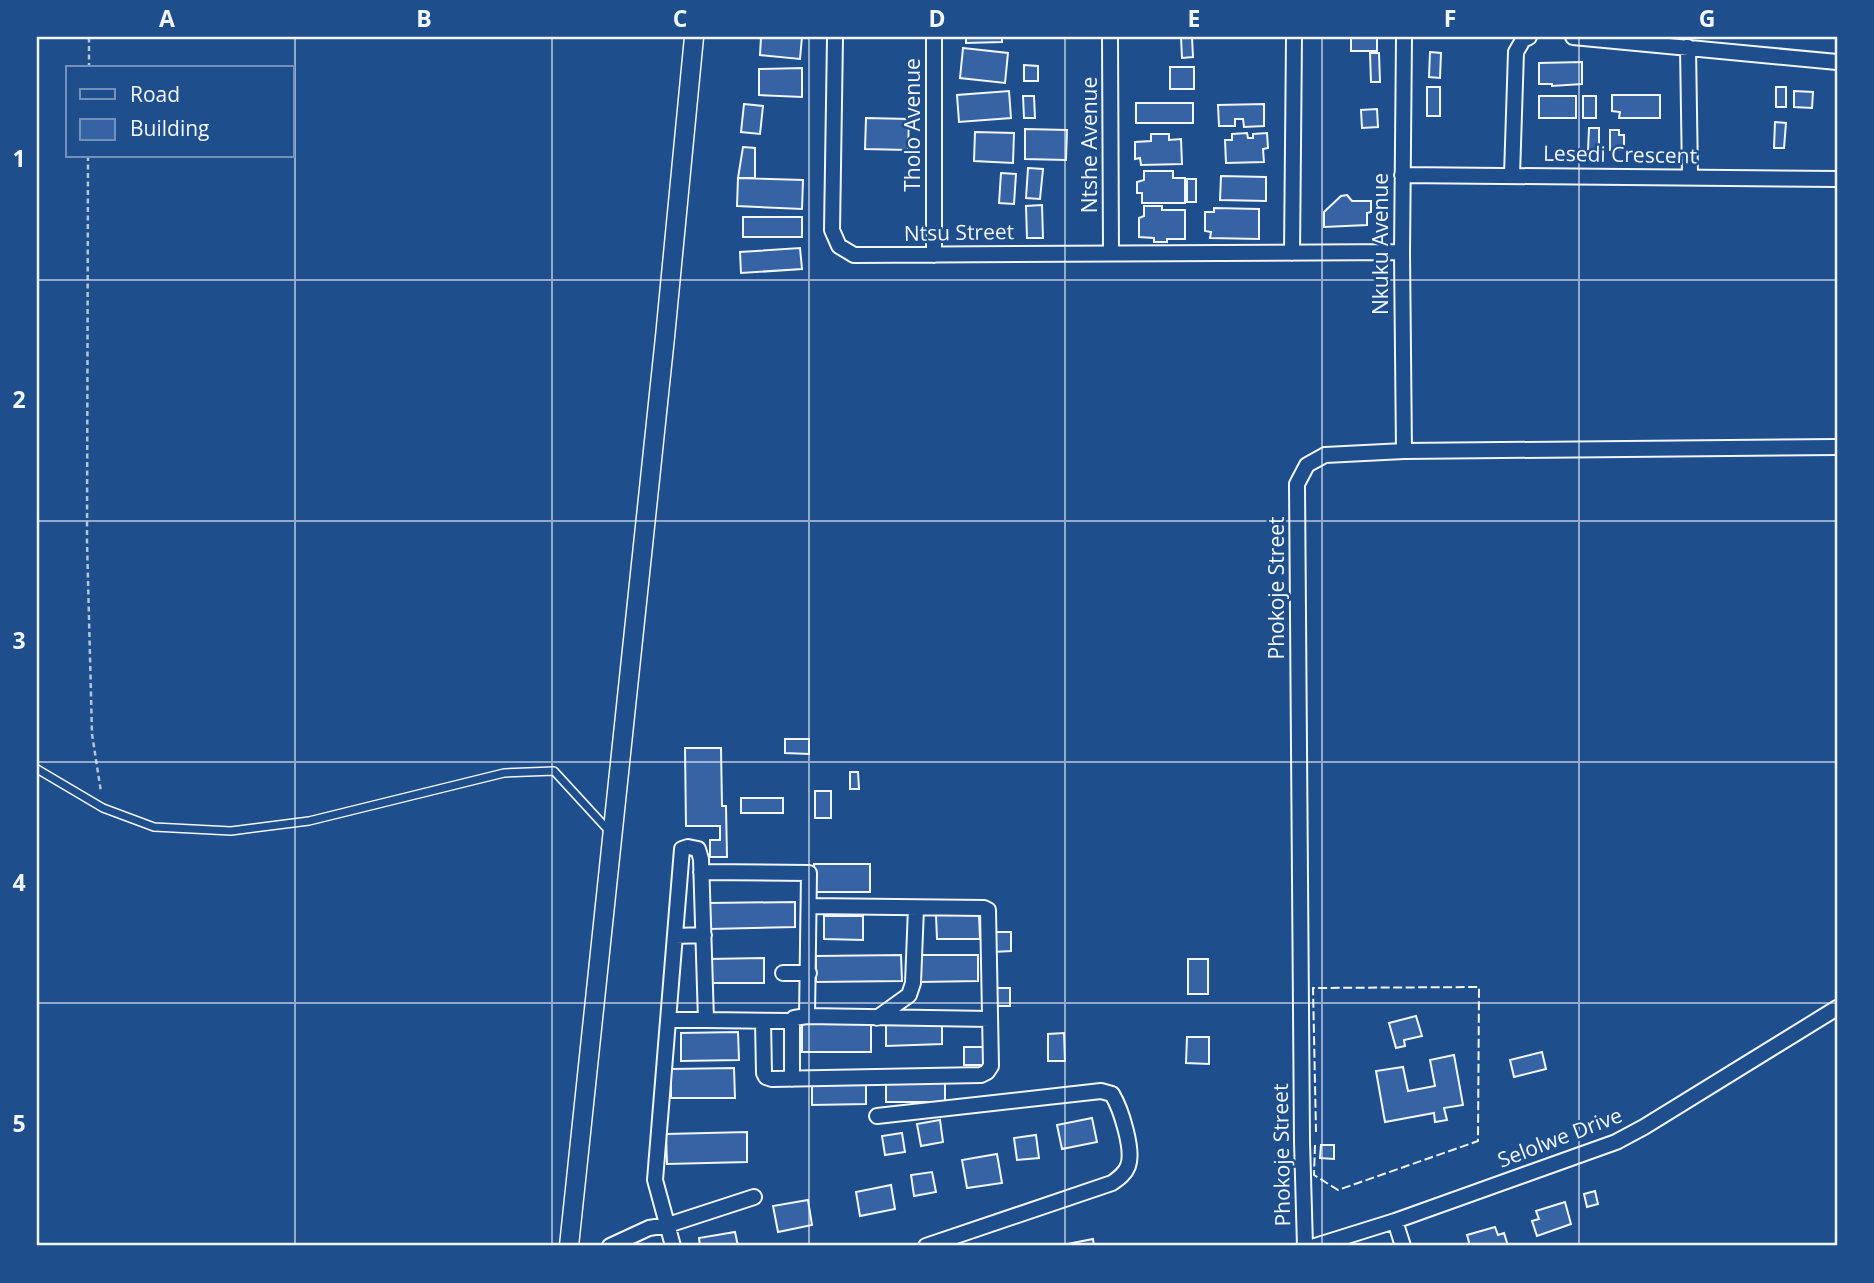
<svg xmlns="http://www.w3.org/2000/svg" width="1874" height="1283" viewBox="0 0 1874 1283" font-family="'Open Sans',sans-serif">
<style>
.building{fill:#3563a3;stroke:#f2f6ff;stroke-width:2}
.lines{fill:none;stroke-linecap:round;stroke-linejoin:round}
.service-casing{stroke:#f2f6ff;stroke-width:10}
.minor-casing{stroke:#f2f6ff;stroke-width:18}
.tertiary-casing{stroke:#f2f6ff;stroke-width:21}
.path{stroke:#b3c4dc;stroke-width:2.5;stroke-dasharray:5 3.5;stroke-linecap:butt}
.service{stroke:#1f4e8c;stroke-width:7}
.minor{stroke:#1f4e8c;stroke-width:14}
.tertiary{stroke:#1f4e8c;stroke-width:18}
.fence{stroke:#f2f6ff;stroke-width:2;stroke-dasharray:9 3.5;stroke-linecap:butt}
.grid{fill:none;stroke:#f2f6ff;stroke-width:2;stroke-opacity:0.55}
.labels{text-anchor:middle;stroke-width:5;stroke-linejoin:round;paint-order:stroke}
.street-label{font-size:21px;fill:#f2f6ff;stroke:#1f4e8c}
.neatline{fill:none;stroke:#f2f6ff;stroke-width:2.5}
.grid-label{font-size:23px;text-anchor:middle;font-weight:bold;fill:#f2f6ff}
</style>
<rect width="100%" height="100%" fill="#1f4e8c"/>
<path class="building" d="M761,37H802L800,59L760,55Z
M966,37H1002V42L966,43Z
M1181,37H1192L1193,57L1182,58Z
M1351,37H1377V51H1351Z
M963,48L1008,53L1005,83L960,78Z
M1430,52L1441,53L1440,78L1429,77Z
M1370,53H1379L1380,82H1371Z
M1582,62V84L1552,86V84H1539V63Z
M1024,65L1038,66V81H1024Z
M1170,67H1194V89H1170Z
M802,68V97L759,95V69Z
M1427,87H1440V116H1427Z
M1776,87H1786V107H1776Z
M1009,91L1011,118L959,122L957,95Z
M1794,91L1813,92L1812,108L1794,107Z
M1612,95H1660V118H1619L1620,112L1612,111Z
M1023,96H1034L1035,118H1024Z
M1539,96H1576V118H1539Z
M1583,96H1596V118H1583Z
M1136,103H1193V123H1136Z
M744,104L763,106L760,134L741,132Z
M1264,104V126L1244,127L1243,119H1235V126H1219L1218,105Z
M1377,109L1378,127L1362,128L1361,110Z
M866,118L909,119L908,150L865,149Z
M1775,122L1786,123L1784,148H1774Z
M1589,128H1599V150H1588Z
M1025,129L1067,130L1066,160L1025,159Z
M1610,130H1619V135H1624V150H1610Z
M975,132L1014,133L1013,163L974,161Z
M1247,133L1248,138H1253V134L1267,133L1268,148L1263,149L1264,162L1226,163L1225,140H1232V134Z
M1151,134H1169V140L1181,139L1182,164L1141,165L1140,158L1135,159V142L1151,141Z
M743,147L755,148V178H738Z
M1028,168L1043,169L1040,199L1026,198Z
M1144,171H1173V178H1185V203H1142V193H1137V182L1144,180Z
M1001,173L1016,174L1014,204L999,203Z
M1221,176L1266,177V201L1220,200Z
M738,178L803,180L802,209L737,206Z
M1187,179H1196V202H1187Z
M1347,195L1352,201H1371V212L1367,213V225L1324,227V212L1341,196Z
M1042,205L1043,238H1027L1026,206Z
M1144,206H1162V210H1185V239H1167V242H1154V238L1139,237V218L1144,216Z
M1214,208L1259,209V239L1210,238L1211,232L1205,231V212H1214Z
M743,217H802V237H743Z
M800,248L802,269L741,273L740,252Z
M785,739H809V754L785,753Z
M685,748H721L722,806H726L727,857H710V840H720V826H686Z
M850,772H858L859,789H850Z
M815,791H831V818H815Z
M741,798H783V813H741Z
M814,864H870V892H814Z
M795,902V927L709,929V903Z
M936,915H979L980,939H937Z
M824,916H863V940L824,939Z
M993,932H1011V951L993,952Z
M901,955L902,981L816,982V956Z
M920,955H978V981L920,982Z
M764,958V983H708V959Z
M1188,959H1208V994H1188Z
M991,988H1010V1006H991Z
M1416,1016L1422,1036L1404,1040L1405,1046L1396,1048L1389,1023Z
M942,1022V1044L886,1046V1023Z
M871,1023V1052H802V1024Z
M738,1032L739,1060L681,1061V1033Z
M1064,1033L1065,1061H1048V1034Z
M1187,1037H1209V1064L1186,1063Z
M964,1047H983V1065H964Z
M1542,1052L1546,1069L1514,1077L1510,1060Z
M1454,1055L1463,1105L1444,1108L1447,1120L1435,1122L1434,1113L1385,1122L1376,1071L1403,1067L1408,1091L1435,1086L1430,1060Z
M734,1068L735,1098H671V1069Z
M945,1080V1102H886V1081Z
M812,1081H866V1104L812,1105Z
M1092,1118L1097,1142L1062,1149L1057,1125Z
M940,1120L943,1142L921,1146L917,1124Z
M747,1132V1162L667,1164L666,1134Z
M902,1133L905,1152L885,1155L882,1136Z
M1036,1135L1039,1158L1017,1160L1014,1138Z
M1321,1145H1334V1159L1320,1158Z
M997,1154L1002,1183L967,1188L962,1160Z
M932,1172L936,1192L914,1196L911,1175Z
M891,1185L895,1209L860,1216L856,1192Z
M1595,1191L1598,1204L1587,1207L1584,1194Z
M808,1200L812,1225L778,1232L773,1206Z
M1565,1202L1571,1224L1537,1236L1532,1221L1539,1219L1536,1211Z
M1495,1227L1498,1235L1504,1233L1508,1246H1470L1467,1235Z
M735,1232L738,1246H700L699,1238Z
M1093,1239L1094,1246H1057Z"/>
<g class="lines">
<g class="service-casing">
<path id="service" d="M37,769L103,808L154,827L231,831L309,821L504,773L554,771L611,833"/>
</g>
<g class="minor-casing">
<path id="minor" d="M835,37L832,230L839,246L854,255L1402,252
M1110,37L1111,252
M1404,37L1402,252L1404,451
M1573,37L1837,62
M1688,47L1690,176
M1402,175L1837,179
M1512,175L1516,52L1523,40L1529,37
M1292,253L1294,37
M934,255V37
M701,872L809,873L807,1016
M675,936L704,935
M783,973H809
M877,1018L909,995L913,983L916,908
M669,1020H706
M763,1021L764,1073L766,1077L772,1079L981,1075L987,1072L991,1066L988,910L984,908L809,906
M792,1079V1021L794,1018L807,1016L990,1019
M877,1116L1101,1091L1112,1094C1121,1109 1134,1150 1128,1166C1125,1174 1119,1178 1112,1183L926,1246
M1395,1221L1403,1246
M610,1246L649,1228L668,1225L754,1197
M673,1246L655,1180L682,849L688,847L698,849L701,859L706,1020L792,1021
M1305,1246L1302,1142L1297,484L1307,465L1325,455L1404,451L1837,447
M1315,1246L1395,1221L1616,1142L1644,1127L1837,1008"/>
</g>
<g class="tertiary-casing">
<path id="tertiary" d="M569,1246L665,337L694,37"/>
</g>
<path class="path" d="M89,68V37
M88,156L87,541L92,734L101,792"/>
<use href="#service" class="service"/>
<use href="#minor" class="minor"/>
<use href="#tertiary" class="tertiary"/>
<path class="fence" d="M1315,1145L1314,1175L1338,1190L1478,1141L1479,987L1313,988L1316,1132"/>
</g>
<path class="grid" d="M295,37V1246M552,37V1246M809,37V1246M1065,37V1246M1322,37V1246M1579,37V1246M37,280H1837M37,521H1837M37,762H1837M37,1003H1837"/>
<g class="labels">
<g class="street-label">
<text transform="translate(913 125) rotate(-90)" y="7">Tholo Avenue</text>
<text transform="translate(1090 145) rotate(-90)" y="7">Ntshe Avenue</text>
<text transform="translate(1620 155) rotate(1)" y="7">Lesedi Crescent</text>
<text transform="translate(959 233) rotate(-1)" y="7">Ntsu Street</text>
<text transform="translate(1381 244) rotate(-90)" y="7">Nkuku Avenue</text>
<text transform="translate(1277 588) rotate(-90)" y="7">Phokoje Street</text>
<text transform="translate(1560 1138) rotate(-21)" y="7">Selolwe Drive</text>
<text transform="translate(1282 1155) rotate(-91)" y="7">Phokoje Street</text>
</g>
</g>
<rect width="1874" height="1283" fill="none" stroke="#1f4e8c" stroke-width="77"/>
<rect x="66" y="66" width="228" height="91" fill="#1f4e8c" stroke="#7391ba" stroke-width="2"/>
<rect x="80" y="89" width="35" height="10" fill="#1f4e8c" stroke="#7391ba" stroke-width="2"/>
<text x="130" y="102" font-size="21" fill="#f2f6ff">Road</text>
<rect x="80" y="119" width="35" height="21" fill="#3563a3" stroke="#7391ba" stroke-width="2"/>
<text x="130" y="136" font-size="21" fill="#f2f6ff">Building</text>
<rect x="38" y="38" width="1798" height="1206" class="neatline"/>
<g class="grid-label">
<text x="167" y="27">A</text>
<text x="424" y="27">B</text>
<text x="680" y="27">C</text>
<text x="937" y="27">D</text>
<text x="1194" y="27">E</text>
<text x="1450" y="27">F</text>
<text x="1707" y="27">G</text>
<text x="19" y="167">1</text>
<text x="19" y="408">2</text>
<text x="19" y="649">3</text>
<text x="19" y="891">4</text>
<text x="19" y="1132">5</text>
</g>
</svg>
